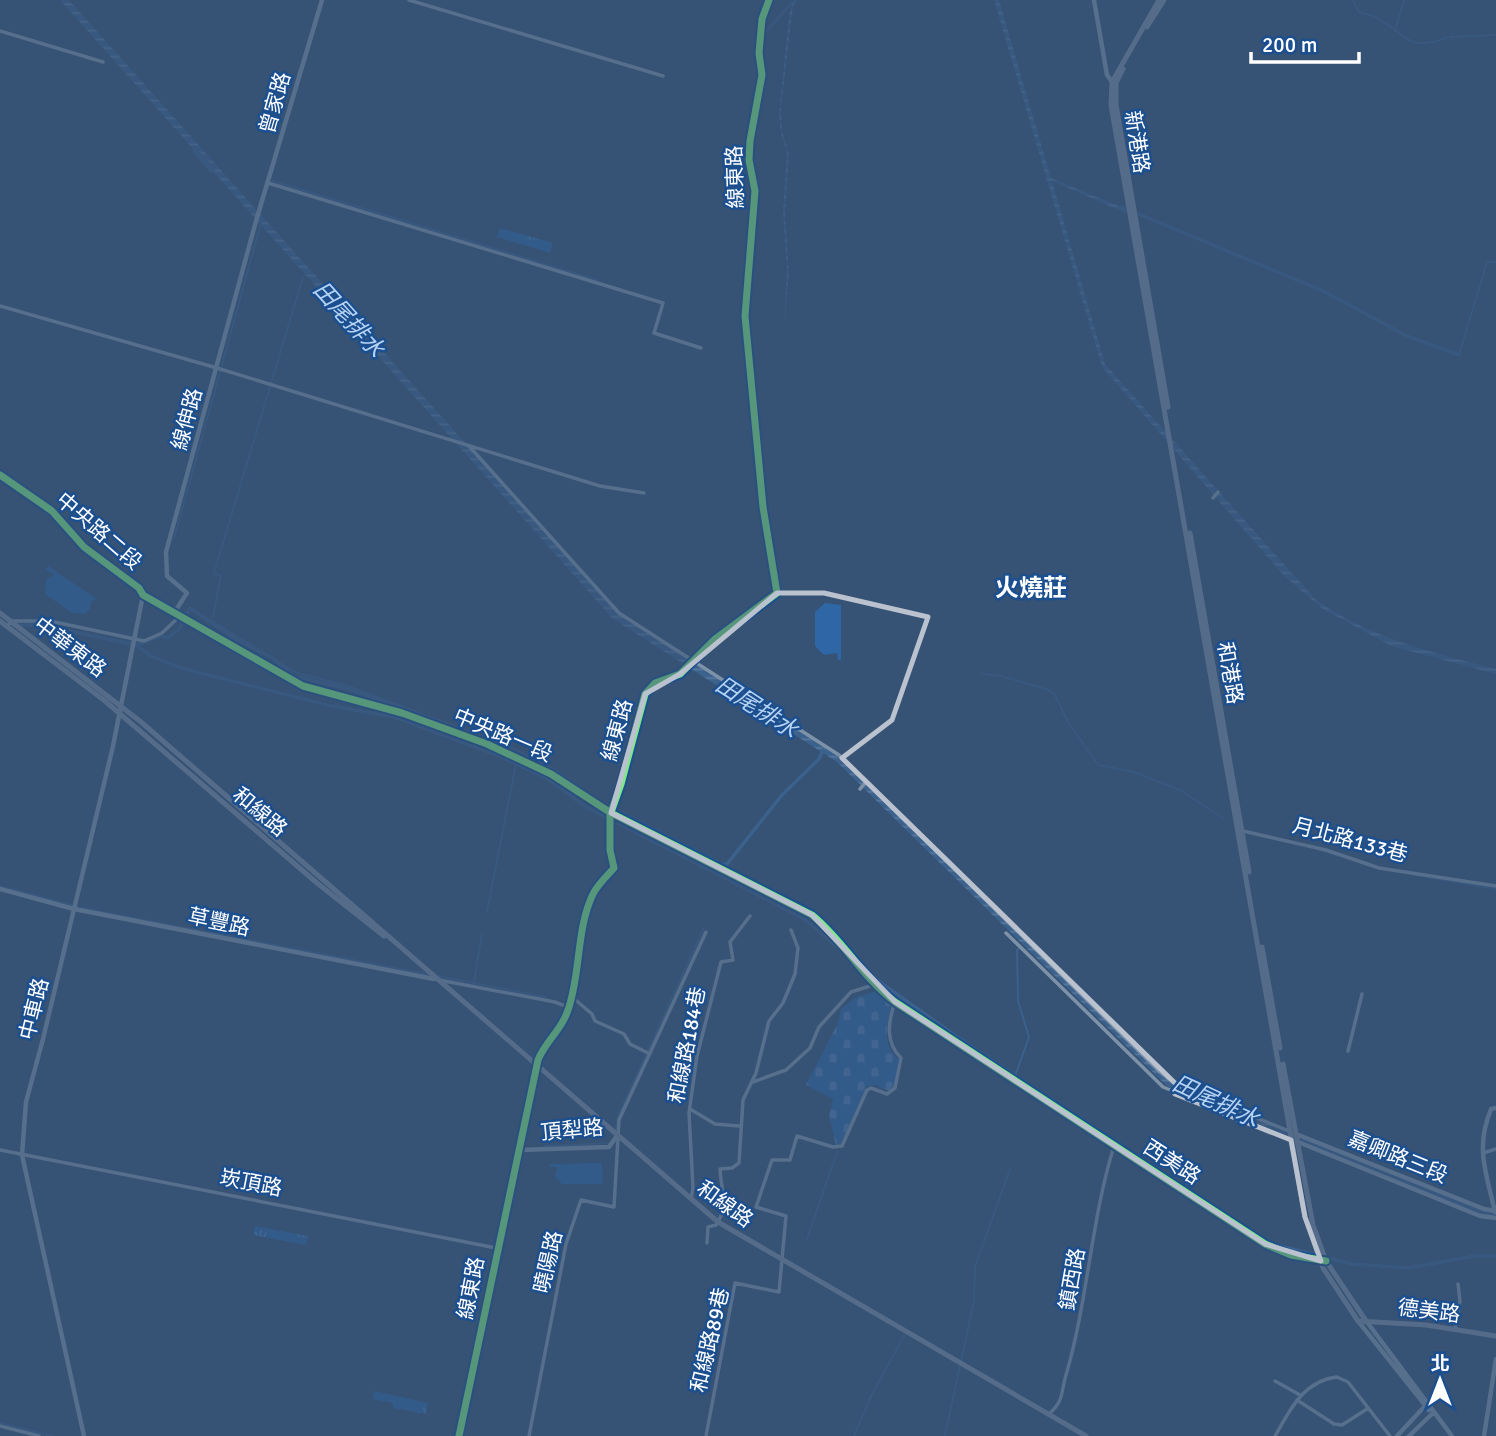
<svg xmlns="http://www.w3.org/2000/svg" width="1496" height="1436" viewBox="0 0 1496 1436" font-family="Signika,'Noto Sans TC',sans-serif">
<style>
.grass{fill:url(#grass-tufts)}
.cemetery{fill:url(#cemetery-stones)}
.garden{fill:#2f66a5}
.water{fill:url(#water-rules)}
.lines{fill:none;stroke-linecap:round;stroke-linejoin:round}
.stream{stroke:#3b618d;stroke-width:2}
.canal{stroke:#3b618d;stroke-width:3.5}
.river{stroke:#3b618d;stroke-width:6}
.minor{stroke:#7d92a8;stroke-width:3.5}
.tertiary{stroke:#7d92a8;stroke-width:4.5}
.secondary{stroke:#798da4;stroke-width:5}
.cycleway-casing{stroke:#1b4f8f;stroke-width:11}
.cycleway{stroke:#7ce984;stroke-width:7}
.marked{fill:none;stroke:#b9c2ce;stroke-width:5;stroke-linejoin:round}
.labels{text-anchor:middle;stroke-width:5;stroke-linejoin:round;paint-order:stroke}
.street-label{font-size:21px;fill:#fff;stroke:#1b4f8f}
.water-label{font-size:23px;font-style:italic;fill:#b5d3f5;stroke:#1b4f8f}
.quarter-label{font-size:24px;font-weight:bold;fill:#fff;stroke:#1b4f8f}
</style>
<defs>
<pattern id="grass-tufts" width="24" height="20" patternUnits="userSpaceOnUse" patternTransform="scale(1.75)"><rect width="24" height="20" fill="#2f66a5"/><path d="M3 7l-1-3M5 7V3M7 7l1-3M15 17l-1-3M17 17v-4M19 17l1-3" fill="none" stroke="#4e7db2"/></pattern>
<pattern id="cemetery-stones" width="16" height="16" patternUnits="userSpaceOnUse" patternTransform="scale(1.75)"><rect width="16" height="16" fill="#2f66a5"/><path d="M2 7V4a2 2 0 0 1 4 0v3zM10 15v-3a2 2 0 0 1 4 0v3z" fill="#4e7db2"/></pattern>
<pattern id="water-rules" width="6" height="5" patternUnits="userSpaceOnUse" patternTransform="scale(1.75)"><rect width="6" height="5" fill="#3b618d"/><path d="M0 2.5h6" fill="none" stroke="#58799e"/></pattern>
</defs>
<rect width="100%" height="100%" fill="#365274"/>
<path class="grass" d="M500,228L553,243L550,253L497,237Z
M255,1226L308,1236L306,1245L253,1235Z
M374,1391L428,1403L426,1414L393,1408V1403L373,1399Z"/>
<path class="cemetery" d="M874,992L892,1002C888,1022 880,1045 899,1059L894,1085L889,1091L875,1085L867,1086L841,1144L836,1146L829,1115L833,1099L806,1085L838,1023L841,1009L856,997Z"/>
<path class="garden" d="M48,566L97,599L92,600L90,609L85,614L72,613L45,594L46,580L54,575L46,569Z
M825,603L841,605V660H838L837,653L824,655L815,646V612Z
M602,1163L603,1184H562L555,1177L557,1167H550V1164Z"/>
<path class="water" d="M60,0H69L618,614L837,756L1175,1087L1281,1129L1282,1134L1167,1086L837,762L613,619Z
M795,0H798L793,6L781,107L782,131L789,155L785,216L789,273L784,330L787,269L783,212L787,152L781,134L779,114L790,8Z
M994,0H999L1051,178L1126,209V213L1052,181L1105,364L1316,600C1375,640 1429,651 1496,669V674L1391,646L1323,609L1285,577L1102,367Z"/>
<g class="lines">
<path class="stream" d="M1353,0L1359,12C1364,14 1370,14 1375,17C1408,33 1404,53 1446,38
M767,31L794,0
M1395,31L1404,0
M1450,37L1496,35
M273,181L597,280
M1459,355L1487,262H1496
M174,539L261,223
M213,617L221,576L214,573L303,277
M209,619L297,673L348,686L510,747L555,770L604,804L718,862
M982,674L1001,676L1049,690L1055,695L1068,722L1098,765L1134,772L1180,790L1224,819
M1320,850L1338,856
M1414,875L1496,889
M0,886L82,908L431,975
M487,912L516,764
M437,976L546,997
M474,982L482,934
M1015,1076L1029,1037L1018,1001L1017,950L1021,947
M616,1129L618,1116L704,928
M544,1146L609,1143
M807,1239L837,1152
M0,1423L52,1436
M854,1436L871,1396L904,1336
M945,1436L974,1301L975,1267L1010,1169"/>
<path class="canal" d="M1122,207L1323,291L1407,336L1459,355
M15,625H41L136,645L161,636L168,638L179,629L190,608L237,640L271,657L295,676L355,691L468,732L551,771L575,787
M136,645L151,656L181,668L327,705L394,717L497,755L548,779L586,807L803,918L851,959
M599,803L718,865L727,864L782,795L819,759L823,750
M867,973L970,1046L1269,1243L1352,1264L1408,1268L1475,1256H1496"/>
<path class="river" d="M196,152L212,170
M1276,1130L1471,1208L1490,1214L1496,1212"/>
<path class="minor" d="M409,0L663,76
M0,31L103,62
M268,183L663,303L654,333L701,348
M0,306L217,368L600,486L644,493
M469,446L619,613L839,755L1160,1072L1179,1087L1289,1131
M1213,498L1218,492
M777,593H824L928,617L892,720L842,759
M7,627L11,621H50L144,641L162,633L180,616
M860,789L866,782
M1243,831L1326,850L1379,868L1496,886
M1006,933L1163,1087L1291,1140
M439,980L555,1002L568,1007
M572,997L592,1014L595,1021L624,1034L630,1044L648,1053
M1348,1051L1362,994
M753,1082L786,1070L810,1048L819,1027L851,992L870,986
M690,1109L715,1124L739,1126
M0,1150L496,1248
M1483,1153L1496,1149
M691,1199L693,1188L689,1113L697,1056L721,962L733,960L730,942L750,916
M707,1243L708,1227L716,1225C729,1207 721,1189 720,1169L732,1168L739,1163L743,1100L756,1073L769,1021L783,1003L795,974L798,948L791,930
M1455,1329L1460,1301L1458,1284
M1275,1381L1300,1395
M1297,1400L1334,1424L1342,1425L1367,1409
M1050,1413C1064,1401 1061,1391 1066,1375C1088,1300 1091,1220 1114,1146
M0,1426L39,1436
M529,1436L566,1244L581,1200L614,1207L619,1120L706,932
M706,1436L735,1283L779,1292L786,1216L756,1207L772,1160H790L797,1136L833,1147L842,1146L867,1090L871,1088L887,1094L895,1088L901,1058C885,1042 888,1022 895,1002
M1275,1436C1290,1410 1303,1381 1337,1377L1348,1382L1390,1436"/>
<path class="tertiary" d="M1094,0L1107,75L1113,83
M0,475L52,511L84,547L139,588L143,595L303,686L402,713L487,744L551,774L611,813L812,915C844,941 861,976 895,1002L1265,1244L1291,1255L1322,1261
M174,613L187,593L167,576L166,552L256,221L322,0
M0,889L74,909L434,979
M1296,1134L1484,1209L1496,1211
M1298,1142L1480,1216L1496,1218
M520,1150L609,1147L617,1136
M1495,1212C1486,1172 1475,1148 1491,1109L1496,1108
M1358,1321L1429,1410
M1367,1322L1452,1436
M84,1436L22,1155L26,1102L43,1039L113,746L143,595
M459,1436L538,1060C546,1040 562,1030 568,1010C581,973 576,929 593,894C598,884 607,876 614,868L610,850V815L621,784L645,694L655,683L680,674L715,639L777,593L763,507L745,316L755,191L749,160L750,141L762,75L759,53L762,19L769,0
M1397,1436L1424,1407
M1409,1436L1433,1413
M1484,1436L1496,1359"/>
<path class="secondary" d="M1159,0L1112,82L1111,105L1305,1217L1323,1268L1358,1321L1426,1325L1496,1336
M1147,27L1164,0
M1123,69L1116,83V105L1168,407
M1190,533L1249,872
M0,613L141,722L718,1222L1086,1436
M0,621L105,701L317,883L384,936
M1262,947L1280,1048
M1283,1064L1313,1225L1326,1261L1366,1321"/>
<g class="cycleway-casing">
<path id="cycleway" d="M0,475L52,511L84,547L139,588L143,595L303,686L402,713L487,744L551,774L611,813L812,915C844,941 861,976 895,1002L1265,1244L1291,1255L1326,1261
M459,1436L538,1060C546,1040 562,1030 568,1010C581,973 576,929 593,894C598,884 607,876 614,868L610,850V815L621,784L645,694L655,683L680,674L715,639L777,593L763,507L745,316L755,191L749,160L750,141L762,75L759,53L762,19L769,0"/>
</g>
<use href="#cycleway" class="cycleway"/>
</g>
<path d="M0 0H1496V1436H0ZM777,593H824L928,617L892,720L842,758L1179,1087L1175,1094L1291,1140L1305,1217L1321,1261L1265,1244L895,1002L812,915L611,813L645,694L680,674Z" fill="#365274" fill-opacity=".55" fill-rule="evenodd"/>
<path class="marked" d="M777,593H824L928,617L892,720L842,758L1179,1087L1175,1094L1291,1140L1305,1217L1321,1261L1265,1244L895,1002L812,915L611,813L645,694L680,674Z"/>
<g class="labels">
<g class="street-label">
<text transform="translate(275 103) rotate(-74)" y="7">曾家路</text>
<text transform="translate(1137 142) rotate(81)" y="7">新港路</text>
<text transform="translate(735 177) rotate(-92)" y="7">線東路</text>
<text transform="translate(187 419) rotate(-75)" y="7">線伸路</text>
<text transform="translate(99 531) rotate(41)" y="7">中央路二段</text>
<text transform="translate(70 647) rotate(37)" y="7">中華東路</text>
<text transform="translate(1230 673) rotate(80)" y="7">和港路</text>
<text transform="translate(617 730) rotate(-75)" y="7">線東路</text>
<text transform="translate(503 735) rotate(23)" y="7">中央路一段</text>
<text transform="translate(260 812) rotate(40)" y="7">和線路</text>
<text transform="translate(1350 840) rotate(15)" y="7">月北路133巷</text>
<text transform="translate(219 922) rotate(12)" y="7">草豐路</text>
<text transform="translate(34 1009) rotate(-76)" y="7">中車路</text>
<text transform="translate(687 1045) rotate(-79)" y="7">和線路184巷</text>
<text transform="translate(572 1130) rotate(-5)" y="7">頂犁路</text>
<text transform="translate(1398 1157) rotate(22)" y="7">嘉卿路三段</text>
<text transform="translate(1172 1162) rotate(33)" y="7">西美路</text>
<text transform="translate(251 1183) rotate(11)" y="7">崁頂路</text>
<text transform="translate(725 1204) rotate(36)" y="7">和線路</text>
<text transform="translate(548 1262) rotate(-77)" y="7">曉陽路</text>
<text transform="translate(1072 1279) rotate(-80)" y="7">鎮西路</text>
<text transform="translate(471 1288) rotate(-79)" y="7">線東路</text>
<text transform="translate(1429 1311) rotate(7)" y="7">德美路</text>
<text transform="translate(710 1340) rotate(-77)" y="7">和線路89巷</text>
</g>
<g class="water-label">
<text transform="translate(349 319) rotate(48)" y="8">田尾排水</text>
<text transform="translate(757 707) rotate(33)" y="8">田尾排水</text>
<text transform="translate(1216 1101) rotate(25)" y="8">田尾排水</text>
</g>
<g class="quarter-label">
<text x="1031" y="596">火燒莊</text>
</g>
</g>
<g transform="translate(1440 1380)" stroke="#1b4f8f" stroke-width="5" paint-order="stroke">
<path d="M0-5L12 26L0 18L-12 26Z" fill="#ffffff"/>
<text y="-10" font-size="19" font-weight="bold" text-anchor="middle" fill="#ffffff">北</text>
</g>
<path d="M1251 52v10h108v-10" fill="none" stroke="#ffffff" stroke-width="3.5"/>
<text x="1262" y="52" font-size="21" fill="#ffffff" stroke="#1b4f8f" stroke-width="5" paint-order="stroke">200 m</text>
</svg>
